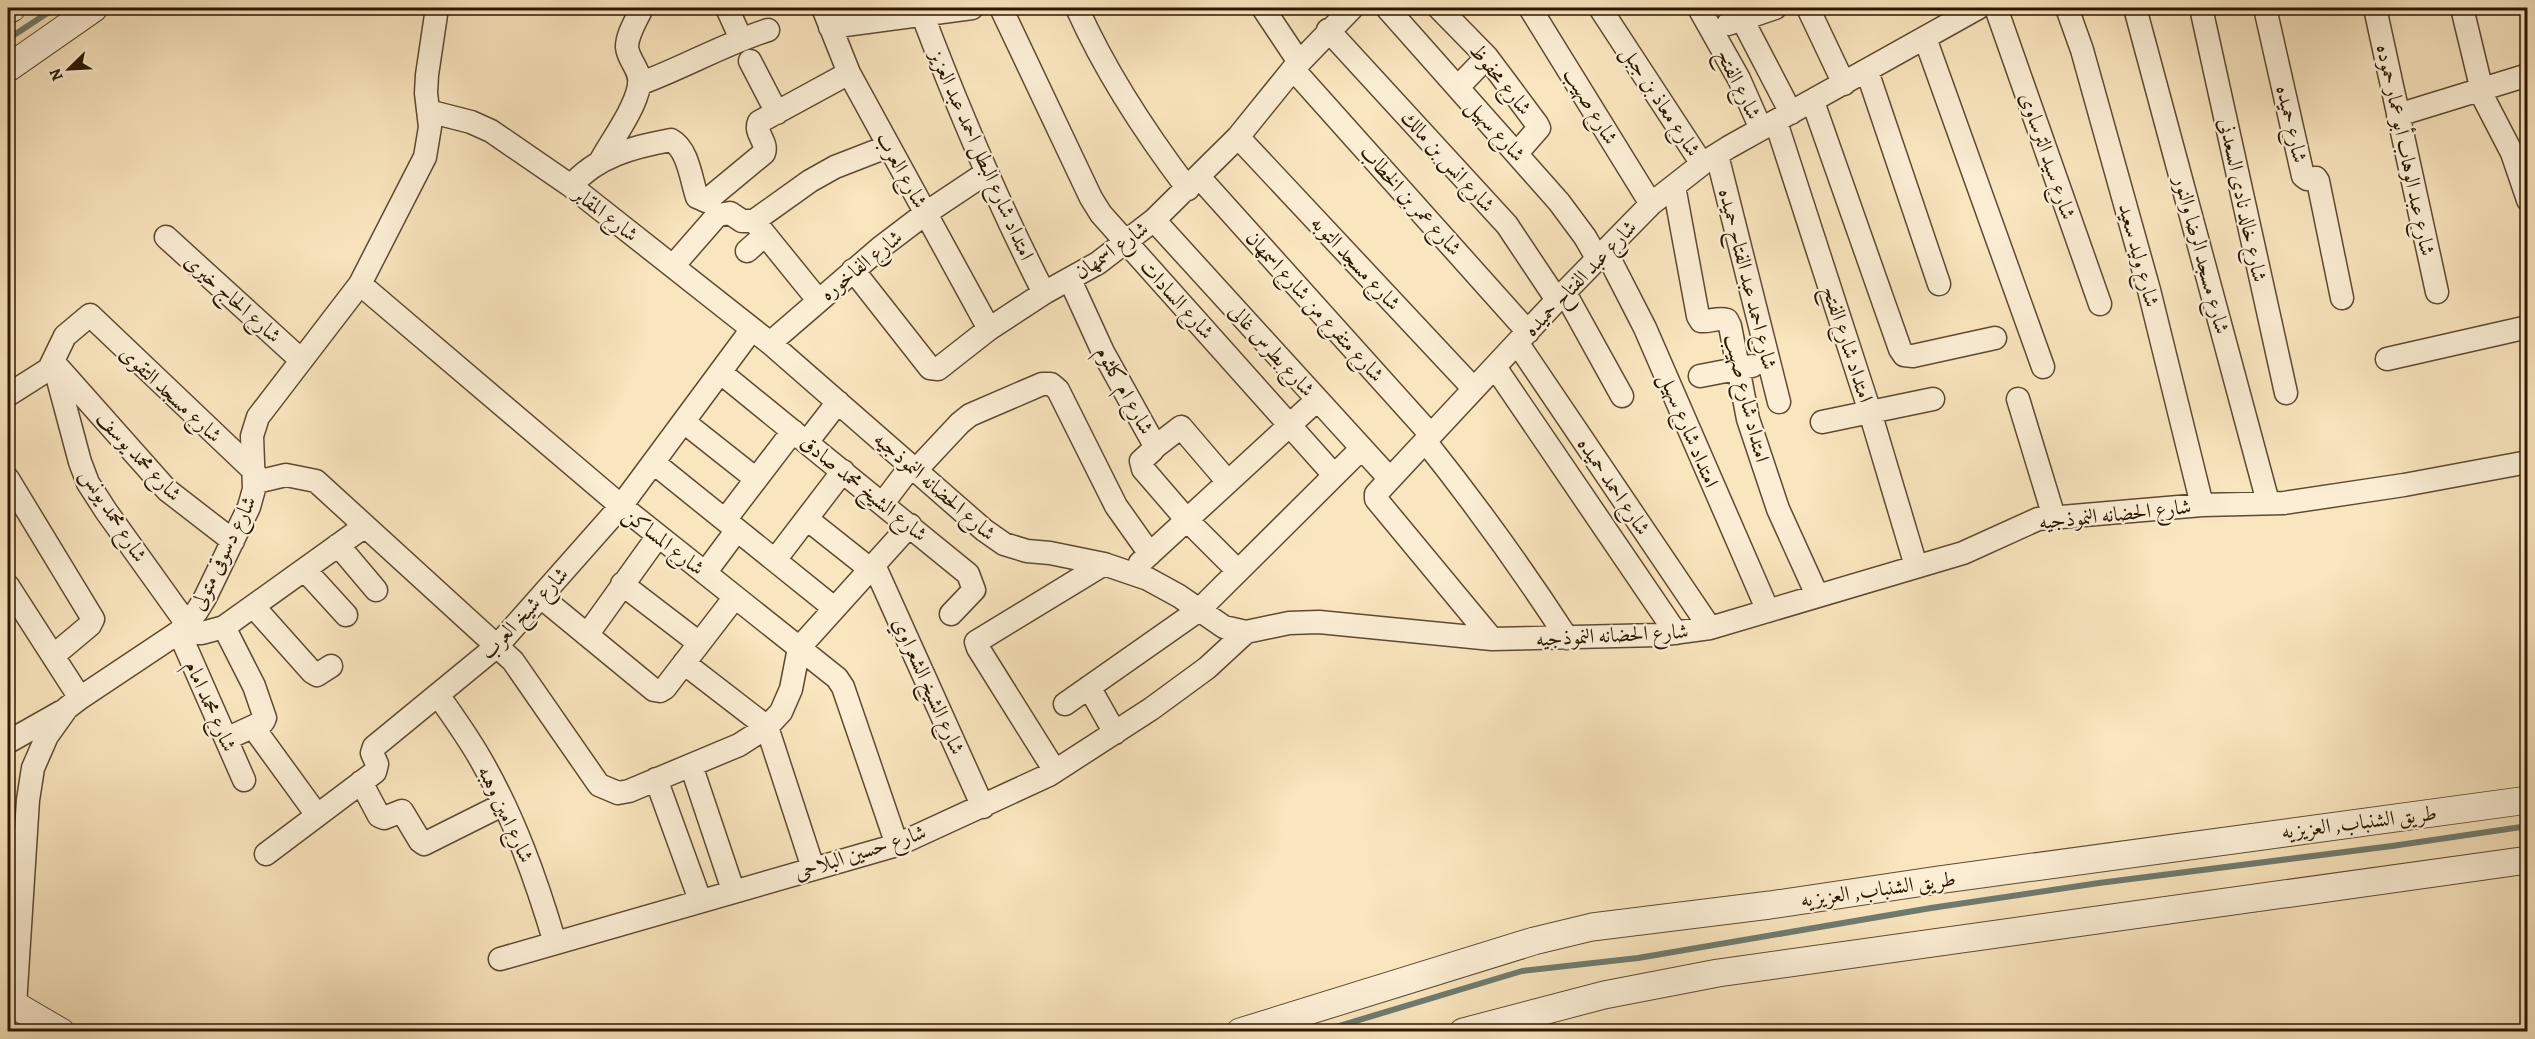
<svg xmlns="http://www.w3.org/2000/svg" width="2535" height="1039" viewBox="0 0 2535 1039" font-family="Alegreya,Amiri,serif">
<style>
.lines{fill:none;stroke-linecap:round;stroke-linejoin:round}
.stream{stroke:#707b6f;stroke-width:6}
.minor-casing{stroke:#5e4a31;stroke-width:25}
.tertiary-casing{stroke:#5e4a31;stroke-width:29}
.minor{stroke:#fbeed5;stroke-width:22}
.tertiary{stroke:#fbeed5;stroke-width:27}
.labels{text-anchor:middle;stroke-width:4.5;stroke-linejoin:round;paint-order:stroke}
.street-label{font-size:21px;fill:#2b1702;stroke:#fbeed5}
</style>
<rect width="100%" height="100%" fill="#f9e5be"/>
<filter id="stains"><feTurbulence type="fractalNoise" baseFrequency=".00333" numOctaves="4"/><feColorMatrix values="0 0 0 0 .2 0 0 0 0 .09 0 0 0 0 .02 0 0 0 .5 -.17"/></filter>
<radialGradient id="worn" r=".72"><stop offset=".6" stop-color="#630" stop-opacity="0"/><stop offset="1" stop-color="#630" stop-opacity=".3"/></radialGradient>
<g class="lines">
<path class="stream" d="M8,39L55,8
M1319,1032L1522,971L1638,958L1931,908L2099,883L2392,846L2528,826"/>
<g class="minor-casing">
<path id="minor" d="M727,8L741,39
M823,8L849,73L989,329
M1001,8L1091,198L1101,214L1334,475
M1077,8C1106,73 1144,131 1188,189
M1263,8L1299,62
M1387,8L1559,202L1585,237L1597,258
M1439,8L1487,57L1537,124L1539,128L1517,153
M1530,8L1651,204
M1600,8L1702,164
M1699,8L1739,79L1761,129
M1808,8L1844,84
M1996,8L2100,304
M2067,8L2082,50L2149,290L2202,505
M2135,8L2268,502
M2201,8L2286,393
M2265,8L2303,176L2307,179L2316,178L2318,181L2342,298
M2375,8L2437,292
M2462,8L2484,99L2512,153L2528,200
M923,16C959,111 998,203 1044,293
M1742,19L1791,113
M1728,24L1775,8
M830,27L972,8
M1328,30L1507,225L1557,300
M1925,38L2043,367
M750,61L777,113
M1293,69L1528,332
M1867,71L1939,284
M639,84C683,68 724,44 768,30
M1458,87L1487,57
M1813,102L1900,349L1904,355L1913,356L1995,338
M428,111L471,122L491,131L571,186L770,343L984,530L1004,544L1027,551L1050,553L1104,564L1148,579L1179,596L1224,627L1246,632L1289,623L1319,622L1492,639L1658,635L1710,628L1963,553L2038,519L2202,505L2284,503L2404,485L2528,462
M2398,115L2528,75
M1776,122L1870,412L1916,566
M1238,137L1474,389
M1717,155L1779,402
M601,160C612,140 635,109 639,86C642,70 628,61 627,47C627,34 637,19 642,8
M1199,177L1431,435
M571,186C597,156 633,147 671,140C688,149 691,179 697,197L706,201L764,153C768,142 754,133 759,122L849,73
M1674,186L1698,316L1701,321C1710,322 1718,317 1727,320L1730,326L1748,419L1778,509L1817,595
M1154,220L1390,479
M754,221L818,300
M166,237L301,360
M1605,250L1645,328L1768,611
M747,251L765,235
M673,266L714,219L718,215L730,213L742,221H754L810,181L835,167L889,146
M853,270L930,368L938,369L989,329L1044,293L1098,263L1154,220L1238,137L1293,69L1352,8
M1070,280L1103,352L1154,444L1153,450L1141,461L1143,469L1187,520L1238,571
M360,284L621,506L837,678L843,687L897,845
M1565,293L1622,396
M770,343L880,248L926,213L986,173
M1518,344L1710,628
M2387,359L2528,327
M53,361L80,462L88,483L106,511L187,624
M56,365L167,490L233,541
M1495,367L1676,633
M720,372L968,574L974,590L951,614
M1700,376L1752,366
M8,395L49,369L65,336L90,315L254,471
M2018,399L2054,517
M684,422L756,479
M1822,422L1933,399
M1425,441C1476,505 1523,570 1567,638
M807,442L838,402
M1155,447L1181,427L1228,482
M654,463L834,608
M916,470L960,423L970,415L1042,384H1051L1058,390L1116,506L1150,554
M8,479L93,619L90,625L53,656
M256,482L286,475L316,481L513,661L599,785L618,793L629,791L739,745L767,727L781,712L791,689L799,648L910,525
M883,503L911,466
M807,519L870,569
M725,520L793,431
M338,545L376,590
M775,560L843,471
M1140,563L1317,400
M874,565L983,807
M305,570L346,615
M705,573L737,530
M622,584L699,643
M8,586L80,698
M541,597L654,690L660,691L665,688L735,597
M254,607L312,672L317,675L331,666
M224,627L254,686L265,718L263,722L226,739
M587,635L658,536
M1492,639L1376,499V494L1557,300L1651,204L1702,164L1729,147L1978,8
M684,663L767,727L813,868
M1089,687L1115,733
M438,695C453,716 468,737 481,760C514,817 536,879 555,943
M1065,704L1199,610L1362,448
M253,727L317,815
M8,742L61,712
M691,765L733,890
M1055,771L978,648L976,642L1104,564
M656,779L700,900
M244,780L179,632L202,633L224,627L365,526
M361,782L379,816L384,818L402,811L420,841L424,844L504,804
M266,854L375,772L377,764L372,753L374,747L497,646L621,506L752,329
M500,959L897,845L1049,775L1151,709L1207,668L1246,632
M15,1005L28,800L33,768L47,736L67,708L80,698L179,632L197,611L205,598L249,507L254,489L252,436L258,417L360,284L425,157L430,127L426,93L427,75L437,8"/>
</g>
<g class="tertiary-casing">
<path id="tertiary" d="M8,10L12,8
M8,68L94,8
M8,1001L61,1032
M1240,1032L1534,941L1592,927L1770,905L1938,880L2528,800
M1463,1032L1604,995L1718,973L2528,860"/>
</g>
<use href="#minor" class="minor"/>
<use href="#tertiary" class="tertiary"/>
</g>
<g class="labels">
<g class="street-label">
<text transform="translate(1501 79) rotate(51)" y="7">شارع محفوظ</text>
<text transform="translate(1739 84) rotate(64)" y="7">شارع الفتح</text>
<text transform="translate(1661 101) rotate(57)" y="7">شارع معاذ بن جبل</text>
<text transform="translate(1591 106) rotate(59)" y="7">شارع صهيب</text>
<text transform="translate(2292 124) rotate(77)" y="7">شارع حميده</text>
<text transform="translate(1496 130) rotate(48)" y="7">شارع سهيل</text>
<text transform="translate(2406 150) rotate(78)" y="7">شارع عبد الوهاب أبو عمار حموده</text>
<text transform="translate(982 155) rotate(66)" y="7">امتداد شارع البطل احمد عبد العزيز</text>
<text transform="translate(2048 156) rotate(71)" y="7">شارع سيد الترساوى</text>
<text transform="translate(1448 161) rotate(48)" y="7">شارع انس بن مالك</text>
<text transform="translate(902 170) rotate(61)" y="7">شارع العرب</text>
<text transform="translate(1411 200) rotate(48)" y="7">شارع عمر بن الخطاب</text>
<text transform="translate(2243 200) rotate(78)" y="7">شارع خالد نادى السعدنى</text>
<text transform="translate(606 214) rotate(38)" y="7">شارع المقابر</text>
<text transform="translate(1111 250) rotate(-35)" y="7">شارع اسمهان</text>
<text transform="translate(2139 255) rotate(75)" y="7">شارع وليد سعيد</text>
<text transform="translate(2202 255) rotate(75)" y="7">شارع مسجد الرضا والنور</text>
<text transform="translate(1356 263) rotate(47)" y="7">شارع مسجد التوبه</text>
<text transform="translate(861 265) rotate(-39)" y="7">شارع الفاخوره</text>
<text transform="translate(1580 278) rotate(-46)" y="7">شارع عبد الفتاح حميده</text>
<text transform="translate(1748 279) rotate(76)" y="7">شارع احمد عبد الفتاح حميده</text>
<text transform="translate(233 298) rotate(42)" y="7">شارع الحاج خيرى</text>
<text transform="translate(1177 299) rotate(48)" y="7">شارع السادات</text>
<text transform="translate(1315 306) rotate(48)" y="7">شارع متفرع من شارع اسمهان</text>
<text transform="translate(1848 344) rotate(72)" y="7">امتداد شارع الفتح</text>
<text transform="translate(1272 350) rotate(48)" y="7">شارع بطرس غالى</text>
<text transform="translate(1125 390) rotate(61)" y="7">شارع ام كلثوم</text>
<text transform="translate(171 394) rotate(43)" y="7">شارع مسجد التقوى</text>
<text transform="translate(1747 398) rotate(76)" y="7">امتداد شارع صهيب</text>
<text transform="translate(1689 430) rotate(67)" y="7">امتداد شارع سهيل</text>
<text transform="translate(139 456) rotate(47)" y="7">شارع محمد يوسف</text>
<text transform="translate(935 486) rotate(41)" y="7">شارع الحضانه النموذجيه</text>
<text transform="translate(1614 486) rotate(56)" y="7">شارع احمد حميده</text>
<text transform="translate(864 488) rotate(39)" y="7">شارع الشيخ محمد صادق</text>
<text transform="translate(2115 514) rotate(-6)" y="7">شارع الحضانه النموذجيه</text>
<text transform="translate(114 515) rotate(58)" y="7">شارع محمد يونس</text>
<text transform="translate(664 541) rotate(38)" y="7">شارع المساكن</text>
<text transform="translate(223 553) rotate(-64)" y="7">شارع دسوقى متولى</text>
<text transform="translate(524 613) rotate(-47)" y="7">شارع شيخ العرب</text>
<text transform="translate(1612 635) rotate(-3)" y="7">شارع الحضانه النموذجيه</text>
<text transform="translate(929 686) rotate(66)" y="7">شارع الشيخ الشعراوي</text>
<text transform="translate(211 706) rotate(66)" y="7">شارع محمد امام</text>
<text transform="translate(506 814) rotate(65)" y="7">شارع امين وهبه</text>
<text transform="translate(2359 822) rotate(-7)" y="7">طريق الشنباب, العزيزيه</text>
<text transform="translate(860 852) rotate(-18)" y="7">شارع حسين البلاحى</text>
<text transform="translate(1878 889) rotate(-8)" y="7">طريق الشنباب, العزيزيه</text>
</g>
</g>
<rect width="2535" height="1039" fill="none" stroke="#f9e5be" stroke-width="30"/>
<rect x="9" y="9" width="2517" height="1021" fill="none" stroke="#2b1702" stroke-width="3"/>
<rect x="15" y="15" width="2505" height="1009" fill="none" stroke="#2b1702" stroke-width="1.5"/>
<g transform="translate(69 69) rotate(246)" stroke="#fbeed5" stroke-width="4.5" paint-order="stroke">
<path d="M0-4.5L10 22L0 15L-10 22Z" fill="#2b1702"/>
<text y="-9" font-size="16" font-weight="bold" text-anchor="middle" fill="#2b1702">N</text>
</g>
<rect width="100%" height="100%" filter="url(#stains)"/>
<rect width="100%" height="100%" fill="url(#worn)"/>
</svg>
